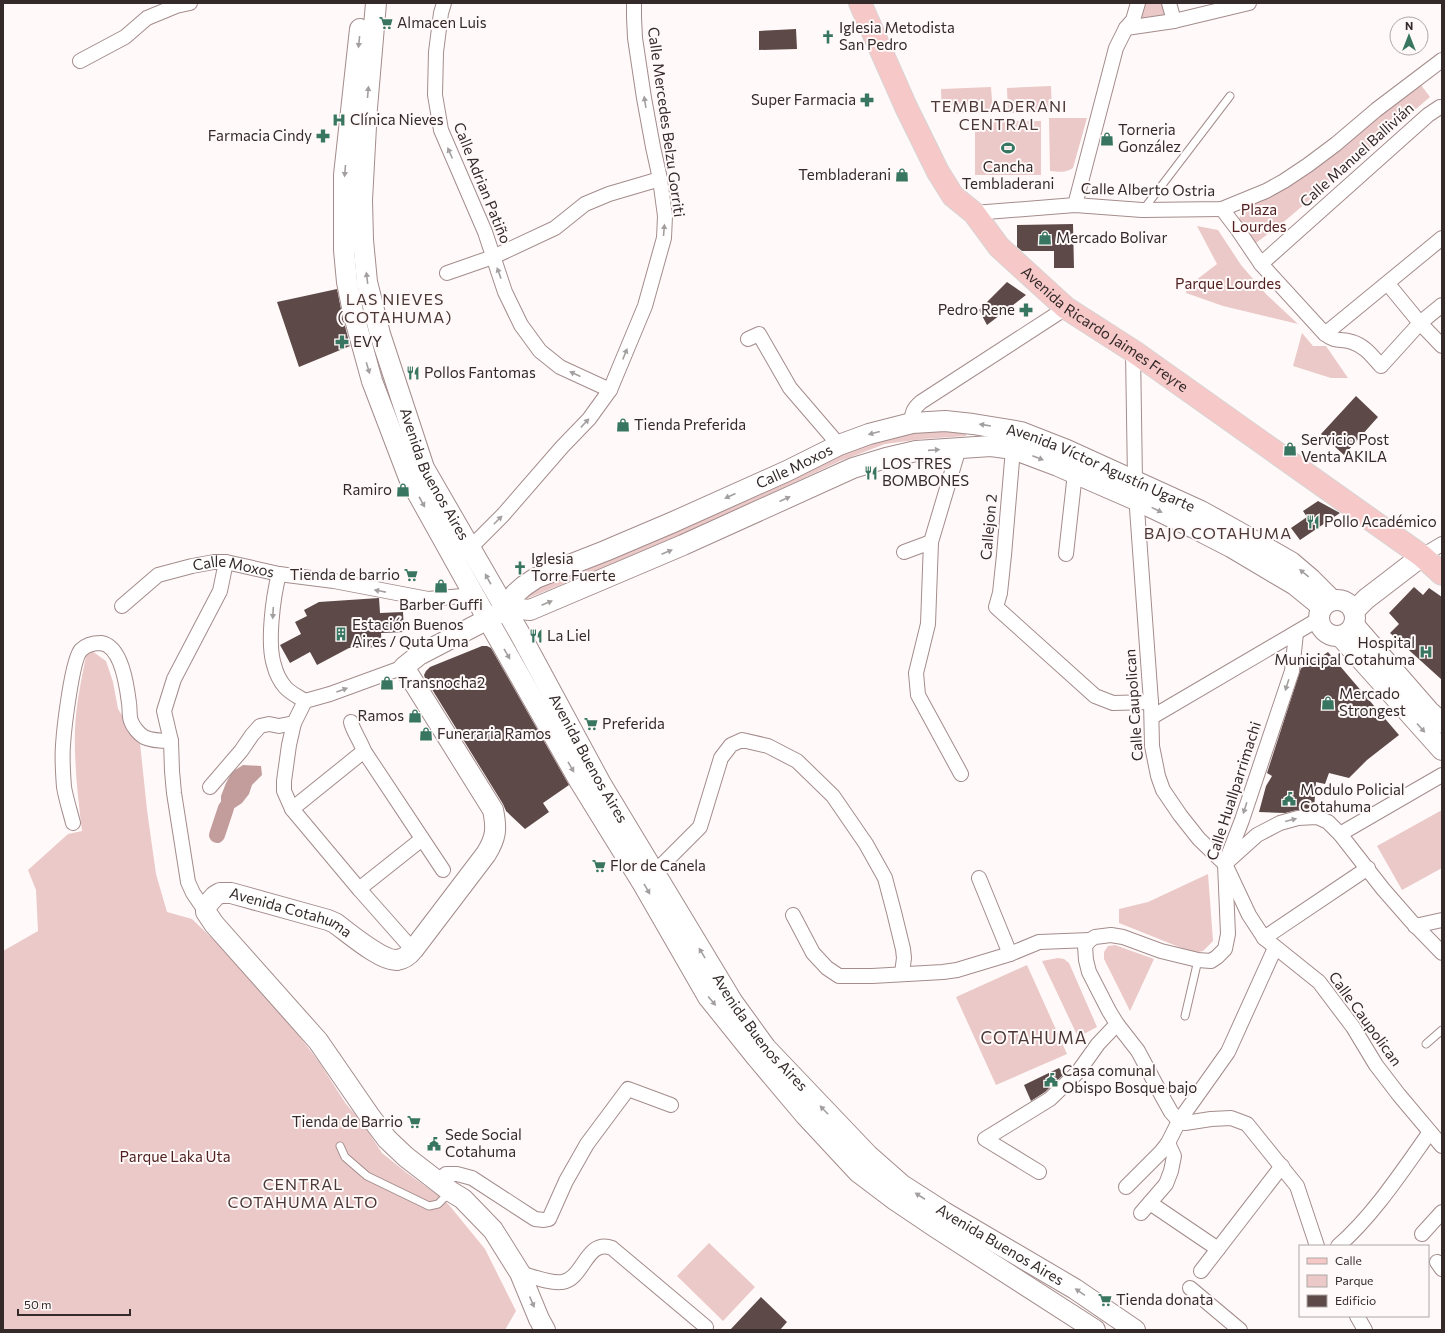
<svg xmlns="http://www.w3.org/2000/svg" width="1445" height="1333" viewBox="0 0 1445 1333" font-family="Commissioner,sans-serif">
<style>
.green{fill:#eac9c8}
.water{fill:#c29d9c}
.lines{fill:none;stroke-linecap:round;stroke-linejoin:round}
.canal{stroke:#c29d9c;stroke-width:16}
.building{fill:#5e4949}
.lane-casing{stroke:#a48c8c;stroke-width:9}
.street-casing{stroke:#a48c8c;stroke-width:16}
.secondary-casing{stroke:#a48c8c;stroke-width:22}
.primary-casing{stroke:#d6d4d4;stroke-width:24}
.lane{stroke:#fff;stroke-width:7}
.street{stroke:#fff;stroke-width:14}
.secondary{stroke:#fff;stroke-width:20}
.primary{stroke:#f7c8c8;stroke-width:22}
.oneway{fill:#a39f9f}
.labels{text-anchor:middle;stroke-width:4;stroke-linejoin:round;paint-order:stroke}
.poi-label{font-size:15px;fill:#332a29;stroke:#fffaf9;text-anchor:start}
.street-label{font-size:15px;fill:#332a29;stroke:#fffaf9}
.park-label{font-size:15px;fill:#512021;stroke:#fffaf9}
.neighbourhood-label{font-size:16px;letter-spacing:1px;fill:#4c3837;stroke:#fffaf9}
.quarter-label{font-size:17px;letter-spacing:1px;fill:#4c3837;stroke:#fffaf9}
</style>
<rect width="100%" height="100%" fill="#fffaf9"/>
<path class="green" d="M1144,3H1165L1168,16L1143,22L1140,18Z
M1418,81L1430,97L1286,220L1256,243L1243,227L1239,219L1243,207L1294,182L1318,167Z
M1051,86L1052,111L1008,113L1007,88Z
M991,87L993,112L942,114L941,89Z
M1049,118H1087L1073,168C1066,173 1058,172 1050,171Z
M975,121H1041V175H975Z
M1197,226L1218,230L1241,265L1266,294L1298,324L1223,306L1186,293L1187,287L1217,264Z
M1302,333L1313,346H1326L1348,378H1331L1293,366Z
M966,428V436L922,439L885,444L840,461L685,534L526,599H523L522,592L841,452L919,429Z
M87,651H92L106,661L113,682L118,709L140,743L147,810L156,874L167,912L192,919L219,945L285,1017L319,1062L346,1104L361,1121L382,1153L407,1173L443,1199L449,1205L485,1249L516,1311L505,1330H3V951L38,931L36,890L28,870L68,834L82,831C78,798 74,764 75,730C76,703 82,677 87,651Z
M1442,810V868L1402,890L1377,846Z
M1208,874L1213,941L1203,951L1194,953L1119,923V909L1148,902Z
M1115,945L1154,959L1130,1011L1104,959V952L1108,946Z
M1058,958L1064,959L1069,963L1097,1027L1078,1037L1042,961Z
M1027,965L1067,1054L996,1085L956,997Z
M709,1243L755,1287L723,1321L677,1276Z"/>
<path class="water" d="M243,765L261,766L262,775L252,785L249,794L242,803L233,809L221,807V796L226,783L232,772Z"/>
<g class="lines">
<path class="canal" d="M217,835L226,808"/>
</g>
<path class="building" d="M796,29L797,49L759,50V31Z
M1073,224L1074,268H1054V251H1022L1017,247V225Z
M1007,282L1026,295L987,325L979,310Z
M337,289L342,314L350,346L299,367L277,302Z
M1356,396L1378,417L1344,455L1321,434Z
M1318,501L1340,513L1300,540L1291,528L1307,517L1303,511Z
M1414,587L1423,595L1429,588L1442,597V680L1390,633L1399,624L1389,613Z
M379,598L380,613L403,612L404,632L381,633L382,647L349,648L317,665L310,652L290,663L280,645L301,634L295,622L307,616L304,610L319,602Z
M482,646H487L491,648L569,785L543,803L549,812L525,829L506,811L503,804L425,678L424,675L426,671L430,667Z
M1328,652L1399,735L1367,760L1349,778L1329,773L1325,784L1316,782L1314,809L1297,810L1285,813L1259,812L1266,786L1272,776L1267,773L1301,668L1309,665Z
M1059,1068L1064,1074L1045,1092L1031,1101L1024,1085Z
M761,1297L787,1322L780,1330H730Z"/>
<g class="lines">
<g class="lane-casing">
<path id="lane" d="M1143,210L1230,96
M1185,1016L1198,960
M1426,1044L1442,1030
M340,1146L345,1157L367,1176L429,1206L438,1204L450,1192"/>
</g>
<g class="street-casing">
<g id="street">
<path d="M444,3L441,13L436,52L435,95L441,130L485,232L505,292L521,325L540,351L560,367L610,390"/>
<path d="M1169,3L1174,21"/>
<path d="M1126,28L1174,21L1249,3"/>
<path d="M80,61L125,37L147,18L176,6L190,3"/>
<path d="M1075,205L1116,48L1126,28L1133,20L1138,3"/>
<path d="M1222,209L1238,230L1261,264L1325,334C1338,344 1340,337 1352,342C1365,346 1372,356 1381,366L1420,323L1442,305"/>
<path d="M974,213L1075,205L1142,210L1222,209L1266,191L1284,181L1308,165L1336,144L1376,110L1442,60"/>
<path d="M1261,264L1428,115L1440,107H1442"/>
<path d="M447,273L493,257L555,228L585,204L609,194L660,179"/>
<path d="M1388,284L1420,323L1442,346"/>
<path d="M1325,334L1442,238"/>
<path d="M748,339L759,334L790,388L839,445"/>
<path d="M1133,351L1135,481L1151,702L1152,746L1158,776L1163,790L1180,815L1199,839L1225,864L1249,915L1264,938L1319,982L1353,1027L1376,1065L1399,1095L1442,1146"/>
<path d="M912,423C911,413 914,408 921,402L1066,308"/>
<path d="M959,448L931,542L928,624L916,673L918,695L961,774"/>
<path d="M1013,449L1004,555L1000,593L996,607L1095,696L1113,703L1151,702"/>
<path d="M904,552L931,542"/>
<path d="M465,553L503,515L562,447L589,419L610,390L645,306L664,238L665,216L660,179L653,147L644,98L635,38L634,17V3"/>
<path d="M1066,554L1075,473"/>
<path d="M1422,556L1442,544"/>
<path d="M279,574C273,597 267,643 274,665C276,673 280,681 285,687C290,693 299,697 305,701"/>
<path id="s1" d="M122,606L158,575L192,566L214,562H226L279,574L334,581L428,599L474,595"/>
<path d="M1296,633L1292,671L1242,820L1225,864L1228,934L1225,949L1217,957L1211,961L1198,960L1161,951L1123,937L1111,935L1095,937L1090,940L1085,946L1086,960L1089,972L1109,1011L1117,1024L1138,1051L1162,1096L1171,1112L1179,1121L1185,1123L1211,1119L1231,1118L1247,1124L1297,1186L1317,1246"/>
<path d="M404,667L330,694L305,701L294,723L289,745L284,781V791L292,809L359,889L413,950"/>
<path d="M1152,717L1319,619"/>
<path d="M351,722C352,729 361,742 364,751L443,870"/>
<path d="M210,787L241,751L252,735L260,726L269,724L279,726L294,723"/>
<path d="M292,809L364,751"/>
<path d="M73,823C70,811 66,799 64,787C63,774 62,758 63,745C64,729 72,659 81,650C86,645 94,643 101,643C122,646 127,687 129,703C130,709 129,716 131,721C133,727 139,734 144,737C152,741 163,741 171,741"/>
<path d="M1340,834L1442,775"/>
<path d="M1227,862L1257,835L1280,823L1298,818L1317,817L1328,822L1340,834L1383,889L1411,921L1442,953"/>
<path d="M654,873L700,827L721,758L731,745L742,740L768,746L797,761L833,796L866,844L885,878L894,912L903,949L904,958L902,973"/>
<path d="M979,878L1010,954"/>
<path d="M359,889L422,839"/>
<path d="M206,912L193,893L188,882L174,793L172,771L171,741L164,711L174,679L220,591L226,562"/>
<path d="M793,915L813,953L827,968L839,976H872L943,972L957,970L1010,954L1039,942L1090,940"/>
<path d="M1415,926L1442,920"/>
<path d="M1264,938L1368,868"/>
<path d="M1039,1172L985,1139L1050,1099L1078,1072L1098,1044L1117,1024"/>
<path d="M438,1182L446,1174H457L472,1178L535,1219L544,1220L549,1219L566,1181L587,1144L628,1089L671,1105"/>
<path d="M1126,1187L1161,1152L1168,1143L1179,1121L1228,1052L1275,948"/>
<path d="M1150,1203L1218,1249"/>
<path d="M1141,1213L1166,1184L1171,1171L1174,1156L1168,1143"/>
<path d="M1422,1234L1442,1212"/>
<path d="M1338,1246C1373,1216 1403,1170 1430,1132"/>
<path d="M1437,1262L1442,1269"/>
<path d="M1201,1271L1282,1166"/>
<path d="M520,1273C531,1276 552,1284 562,1282C584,1279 586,1238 612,1248L706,1327"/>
<path d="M1190,1288L1240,1330"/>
<path d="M1357,1316L1365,1330"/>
</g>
</g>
<g class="secondary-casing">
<g id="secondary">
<path id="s2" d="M376,3L367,108L362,200L363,240L367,282L380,334L424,468L520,634L601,784L732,1001L766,1048L868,1155L902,1185L944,1212L1075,1289L1135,1330"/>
<path d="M360,29L344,175V250L347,282L353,312L372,381L409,478L488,620L580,782L643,884L708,997L757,1058L805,1115L858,1172L895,1200L935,1227L1095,1330"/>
<circle cx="1337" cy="618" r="18"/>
<path id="s3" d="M509,608L515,594L524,586L536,578L605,551L671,523L787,471L839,445L869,434L912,423L945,421L973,424L1021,432L1067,450L1201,511L1237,531L1291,562L1311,579L1332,600"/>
<path d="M1354,611L1366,599L1422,556"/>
<path d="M1354,625L1429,711L1442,723"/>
<path d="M1340,636L1442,750"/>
<path id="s4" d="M545,1330L539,1319L520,1273L493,1230L463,1199L450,1191L406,1157L387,1139L369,1115L318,1041L214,924L206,912L207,905L215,896L220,893H231L328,920L335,923C349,933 381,961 397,960C404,959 409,955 413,950L486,854C496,838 497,829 493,810L404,667L419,655L509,608L530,610L683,545L853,468L886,458L916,451L991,446L1013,449L1058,466L1136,500L1194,528L1231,547L1295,585L1322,607"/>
</g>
</g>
<g class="primary-casing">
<g id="primary">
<path id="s5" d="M860,3L906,107L938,172L953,196L974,213L999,247L1066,308L1133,351L1422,556L1442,574"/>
</g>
</g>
<use href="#lane" class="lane"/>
<use href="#street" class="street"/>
<use href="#secondary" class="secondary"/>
<use href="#primary" class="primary"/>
</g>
<defs><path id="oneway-solid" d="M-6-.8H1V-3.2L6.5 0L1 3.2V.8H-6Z"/></defs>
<g class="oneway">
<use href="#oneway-solid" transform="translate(359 42) rotate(96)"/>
<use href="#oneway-solid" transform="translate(368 92) rotate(-85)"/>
<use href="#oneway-solid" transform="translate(645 102) rotate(-99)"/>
<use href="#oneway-solid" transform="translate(450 153) rotate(-114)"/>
<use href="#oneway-solid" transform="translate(345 171) rotate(95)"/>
<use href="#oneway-solid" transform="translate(664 230) rotate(-85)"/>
<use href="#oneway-solid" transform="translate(499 273) rotate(-110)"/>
<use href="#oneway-solid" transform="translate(367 278) rotate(-97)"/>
<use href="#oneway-solid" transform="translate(625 354) rotate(-68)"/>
<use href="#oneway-solid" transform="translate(368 368) rotate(73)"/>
<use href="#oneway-solid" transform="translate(575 374) rotate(-155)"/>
<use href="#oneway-solid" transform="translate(585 423) rotate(-47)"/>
<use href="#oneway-solid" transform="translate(985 425) rotate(-171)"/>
<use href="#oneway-solid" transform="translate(874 433) rotate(165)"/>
<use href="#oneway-solid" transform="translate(934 450) rotate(-4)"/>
<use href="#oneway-solid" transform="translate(1038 458) rotate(21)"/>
<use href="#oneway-solid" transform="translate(730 496) rotate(156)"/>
<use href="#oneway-solid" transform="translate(785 499) rotate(-24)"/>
<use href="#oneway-solid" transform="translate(422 502) rotate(61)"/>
<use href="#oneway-solid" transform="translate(1157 510) rotate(26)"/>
<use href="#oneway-solid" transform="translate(498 520) rotate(-45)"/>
<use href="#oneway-solid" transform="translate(667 552) rotate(-23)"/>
<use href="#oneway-solid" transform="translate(1304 573) rotate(-141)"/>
<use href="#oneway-solid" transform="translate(488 579) rotate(-119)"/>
<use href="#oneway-solid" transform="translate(380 591) rotate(-169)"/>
<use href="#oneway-solid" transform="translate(547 603) rotate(-23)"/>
<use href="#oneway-solid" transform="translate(273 613) rotate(93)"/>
<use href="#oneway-solid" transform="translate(507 654) rotate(60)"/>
<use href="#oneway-solid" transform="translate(1287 685) rotate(108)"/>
<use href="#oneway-solid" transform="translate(342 690) rotate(-20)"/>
<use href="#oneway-solid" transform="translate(1421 728) rotate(48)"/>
<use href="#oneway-solid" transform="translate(571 767) rotate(60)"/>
<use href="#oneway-solid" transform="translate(1245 808) rotate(108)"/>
<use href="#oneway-solid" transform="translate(1291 820) rotate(-14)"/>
<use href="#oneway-solid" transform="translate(647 889) rotate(60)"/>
<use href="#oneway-solid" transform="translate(702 953) rotate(-121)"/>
<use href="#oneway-solid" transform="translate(712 1001) rotate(50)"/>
<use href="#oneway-solid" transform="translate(824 1110) rotate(-134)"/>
<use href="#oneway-solid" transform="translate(920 1196) rotate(-147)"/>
<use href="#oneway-solid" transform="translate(1080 1292) rotate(-146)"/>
<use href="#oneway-solid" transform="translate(532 1302) rotate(67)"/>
</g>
<defs>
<g id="supermarket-bare" transform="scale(1.08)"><path d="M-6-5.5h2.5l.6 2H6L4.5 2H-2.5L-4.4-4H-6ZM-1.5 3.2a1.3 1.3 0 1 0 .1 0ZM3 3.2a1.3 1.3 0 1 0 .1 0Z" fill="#387662" stroke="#fffaf9" stroke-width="2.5" paint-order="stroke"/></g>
<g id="church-bare" transform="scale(1.08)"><path d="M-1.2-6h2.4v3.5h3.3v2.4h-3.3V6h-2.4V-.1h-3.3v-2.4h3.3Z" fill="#387662" stroke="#fffaf9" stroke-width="2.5" paint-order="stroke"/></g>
<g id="pharmacy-bare" transform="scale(1.08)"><path d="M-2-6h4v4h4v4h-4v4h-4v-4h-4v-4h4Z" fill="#387662" stroke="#fffaf9" stroke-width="2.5" paint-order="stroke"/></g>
<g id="hospital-bare" transform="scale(1.08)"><path d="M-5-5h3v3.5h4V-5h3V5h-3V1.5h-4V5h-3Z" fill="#387662" stroke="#fffaf9" stroke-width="2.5" paint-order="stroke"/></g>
<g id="shop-bare" transform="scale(1.08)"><path d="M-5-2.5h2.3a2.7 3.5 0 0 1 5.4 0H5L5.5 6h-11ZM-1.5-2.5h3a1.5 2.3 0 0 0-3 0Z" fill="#387662" stroke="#fffaf9" stroke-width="2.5" paint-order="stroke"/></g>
<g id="stadium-bare" transform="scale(1.08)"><path d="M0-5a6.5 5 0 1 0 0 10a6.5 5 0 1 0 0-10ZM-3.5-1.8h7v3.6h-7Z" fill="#387662" stroke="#fffaf9" stroke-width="2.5" paint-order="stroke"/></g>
<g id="restaurant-bare" transform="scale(1.08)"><path d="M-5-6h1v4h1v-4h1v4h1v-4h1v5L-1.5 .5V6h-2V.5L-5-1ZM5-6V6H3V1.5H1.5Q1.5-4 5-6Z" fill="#387662" stroke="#fffaf9" stroke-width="2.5" paint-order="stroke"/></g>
<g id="building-bare" transform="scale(1.08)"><path d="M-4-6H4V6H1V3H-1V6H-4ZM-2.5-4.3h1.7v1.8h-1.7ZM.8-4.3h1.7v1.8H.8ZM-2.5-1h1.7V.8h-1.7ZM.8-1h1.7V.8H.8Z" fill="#387662" stroke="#fffaf9" stroke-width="2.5" paint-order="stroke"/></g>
<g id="civic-bare" transform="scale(1.08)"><path d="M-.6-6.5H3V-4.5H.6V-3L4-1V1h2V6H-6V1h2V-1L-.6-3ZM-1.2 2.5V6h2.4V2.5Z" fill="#387662" stroke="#fffaf9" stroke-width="2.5" paint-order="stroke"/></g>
</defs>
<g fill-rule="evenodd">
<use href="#supermarket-bare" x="386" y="23"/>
<use href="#church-bare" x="828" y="37"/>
<use href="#pharmacy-bare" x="867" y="100"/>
<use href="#hospital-bare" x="339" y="120"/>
<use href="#pharmacy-bare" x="323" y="136"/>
<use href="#shop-bare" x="1107" y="139"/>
<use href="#stadium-bare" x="1008" y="148"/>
<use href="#shop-bare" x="902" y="175"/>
<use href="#shop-bare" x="1045" y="238"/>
<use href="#pharmacy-bare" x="1026" y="310"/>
<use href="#pharmacy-bare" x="342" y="342"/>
<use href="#restaurant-bare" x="413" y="373"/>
<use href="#shop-bare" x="623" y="425"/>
<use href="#shop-bare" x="1290" y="449"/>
<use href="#restaurant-bare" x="871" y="473"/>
<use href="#shop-bare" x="403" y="490"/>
<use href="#restaurant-bare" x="1313" y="522"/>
<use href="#church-bare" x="520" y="568"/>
<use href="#supermarket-bare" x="411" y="575"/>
<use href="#shop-bare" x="441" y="586"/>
<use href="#building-bare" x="341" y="634"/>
<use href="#restaurant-bare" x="536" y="636"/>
<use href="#hospital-bare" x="1426" y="652"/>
<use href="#shop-bare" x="387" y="683"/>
<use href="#shop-bare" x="1328" y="703"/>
<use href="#shop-bare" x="415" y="716"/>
<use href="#supermarket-bare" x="591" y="724"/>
<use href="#shop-bare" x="426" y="734"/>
<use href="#civic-bare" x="1289" y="799"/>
<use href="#supermarket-bare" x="599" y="866"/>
<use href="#civic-bare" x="1051" y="1080"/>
<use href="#supermarket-bare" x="414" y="1122"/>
<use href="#civic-bare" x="434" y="1144"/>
<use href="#supermarket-bare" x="1105" y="1300"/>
</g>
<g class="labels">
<g class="poi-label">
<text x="397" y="28">Almacen Luis</text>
<text x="839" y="33">Iglesia Metodista<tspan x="839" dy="17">San Pedro</tspan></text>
<text x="856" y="105" text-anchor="end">Super Farmacia</text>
<text x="350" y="125">Clínica Nieves</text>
<text x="1118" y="135">Torneria<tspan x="1118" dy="17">González</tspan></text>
<text x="312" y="141" text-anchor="end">Farmacia Cindy</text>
<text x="1008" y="172" text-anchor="middle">Cancha<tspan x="1008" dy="17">Tembladerani</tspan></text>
<text x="891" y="180" text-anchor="end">Tembladerani</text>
<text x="1056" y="243">Mercado Bolivar</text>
<text x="1015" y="315" text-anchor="end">Pedro Rene</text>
<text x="353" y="347">EVY</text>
<text x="424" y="378">Pollos Fantomas</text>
<text x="634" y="430">Tienda Preferida</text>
<text x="1301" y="445">Servicio Post<tspan x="1301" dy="17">Venta AKILA</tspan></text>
<text x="882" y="469">LOS TRES<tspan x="882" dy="17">BOMBONES</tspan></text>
<text x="392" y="495" text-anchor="end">Ramiro</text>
<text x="1324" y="527">Pollo Académico</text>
<text x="531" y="564">Iglesia<tspan x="531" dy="17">Torre Fuerte</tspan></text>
<text x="400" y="580" text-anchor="end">Tienda de barrio</text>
<text x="441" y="610" text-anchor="middle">Barber Guffi</text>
<text x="352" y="630">Estación Buenos<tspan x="352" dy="17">Aires / Quta Uma</tspan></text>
<text x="547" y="641">La Liel</text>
<text x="1415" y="648" text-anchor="end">Hospital<tspan x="1415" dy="17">Municipal Cotahuma</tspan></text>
<text x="398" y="688">Transnocha2</text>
<text x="1339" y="699">Mercado<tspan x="1339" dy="17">Strongest</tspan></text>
<text x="404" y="721" text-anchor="end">Ramos</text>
<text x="602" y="729">Preferida</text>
<text x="437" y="739">Funeraria Ramos</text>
<text x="1300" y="795">Modulo Policial<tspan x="1300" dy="17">Cotahuma</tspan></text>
<text x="610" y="871">Flor de Canela</text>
<text x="1062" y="1076">Casa comunal<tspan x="1062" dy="17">Obispo Bosque bajo</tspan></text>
<text x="403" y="1127" text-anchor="end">Tienda de Barrio</text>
<text x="445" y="1140">Sede Social<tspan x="445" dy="17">Cotahuma</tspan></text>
<text x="1116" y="1305">Tienda donata</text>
</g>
<g class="street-label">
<text transform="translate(666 122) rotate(82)" y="5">Calle Mercedes Belzu Gorriti</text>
<text transform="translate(1357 155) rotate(-42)" y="5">Calle Manuel Ballivián</text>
<text transform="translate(482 183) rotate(68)" y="5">Calle Adrian Patiño</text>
<text transform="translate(1148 190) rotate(1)" y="5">Calle Alberto Ostria</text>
<text dy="5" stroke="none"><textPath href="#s5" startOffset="418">Avenida Ricardo Jaimes Freyre</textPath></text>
<text dy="5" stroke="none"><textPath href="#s3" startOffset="323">Calle Moxos</textPath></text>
<text dy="5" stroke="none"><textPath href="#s3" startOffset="646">Avenida Víctor Agustín Ugarte</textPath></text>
<text dy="5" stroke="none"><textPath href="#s2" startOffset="484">Avenida Buenos Aires</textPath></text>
<text transform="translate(989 527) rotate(-85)" y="5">Callejon 2</text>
<text dy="5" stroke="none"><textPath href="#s1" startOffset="125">Calle Moxos</textPath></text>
<text transform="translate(1134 705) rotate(-94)" y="5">Calle Caupolican</text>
<text dy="5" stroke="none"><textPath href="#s2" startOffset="808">Avenida Buenos Aires</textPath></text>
<text transform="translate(1234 791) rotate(-72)" y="5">Calle Huallparrimachi</text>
<text dy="5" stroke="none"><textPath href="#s4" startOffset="643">Avenida Cotahuma</textPath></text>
<text transform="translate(1365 1019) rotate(54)" y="5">Calle Caupolican</text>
<text dy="5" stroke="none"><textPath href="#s2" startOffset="1132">Avenida Buenos Aires</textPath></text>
<text dy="5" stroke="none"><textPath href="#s2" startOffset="1456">Avenida Buenos Aires</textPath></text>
</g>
<g class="park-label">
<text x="1259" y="215">Plaza<tspan x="1259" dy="17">Lourdes</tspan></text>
<text x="1228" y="289">Parque Lourdes</text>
<text x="175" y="1162">Parque Laka Uta</text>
</g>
<g class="neighbourhood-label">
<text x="999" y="112">TEMBLADERANI<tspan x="999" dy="18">CENTRAL</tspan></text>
<text x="395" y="305">LAS NIEVES<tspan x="395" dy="18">(COTAHUMA)</tspan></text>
<text x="1218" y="539">BAJO COTAHUMA</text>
<text x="303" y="1190">CENTRAL<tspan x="303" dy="18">COTAHUMA ALTO</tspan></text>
</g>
<g class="quarter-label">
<text x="1034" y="1044">COTAHUMA</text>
</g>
</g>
<rect width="1445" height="1333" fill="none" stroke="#332a29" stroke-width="8"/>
<rect x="1299" y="1245" width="130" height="72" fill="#fffaf9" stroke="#ada7a6"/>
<rect x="1307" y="1258" width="20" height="6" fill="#f7c8c8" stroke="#ada7a6"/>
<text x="1335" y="1265" font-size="12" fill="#332a29">Calle</text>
<rect x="1307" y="1275" width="20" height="12" fill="#eac9c8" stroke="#ada7a6"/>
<text x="1335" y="1285" font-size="12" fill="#332a29">Parque</text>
<rect x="1307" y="1295" width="20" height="12" fill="#5e4949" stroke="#ada7a6"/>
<text x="1335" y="1305" font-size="12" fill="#332a29">Edificio</text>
<g transform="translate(1409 36)"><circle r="19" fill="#fffaf9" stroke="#ada7a6"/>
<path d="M0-3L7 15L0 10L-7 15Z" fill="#387662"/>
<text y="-6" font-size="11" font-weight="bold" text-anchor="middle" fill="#332a29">N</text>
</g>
<path d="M18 1309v6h112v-6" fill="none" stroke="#332a29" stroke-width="2"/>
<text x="24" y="1309" font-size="12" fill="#332a29" stroke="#fffaf9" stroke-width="3" paint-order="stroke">50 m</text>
</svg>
